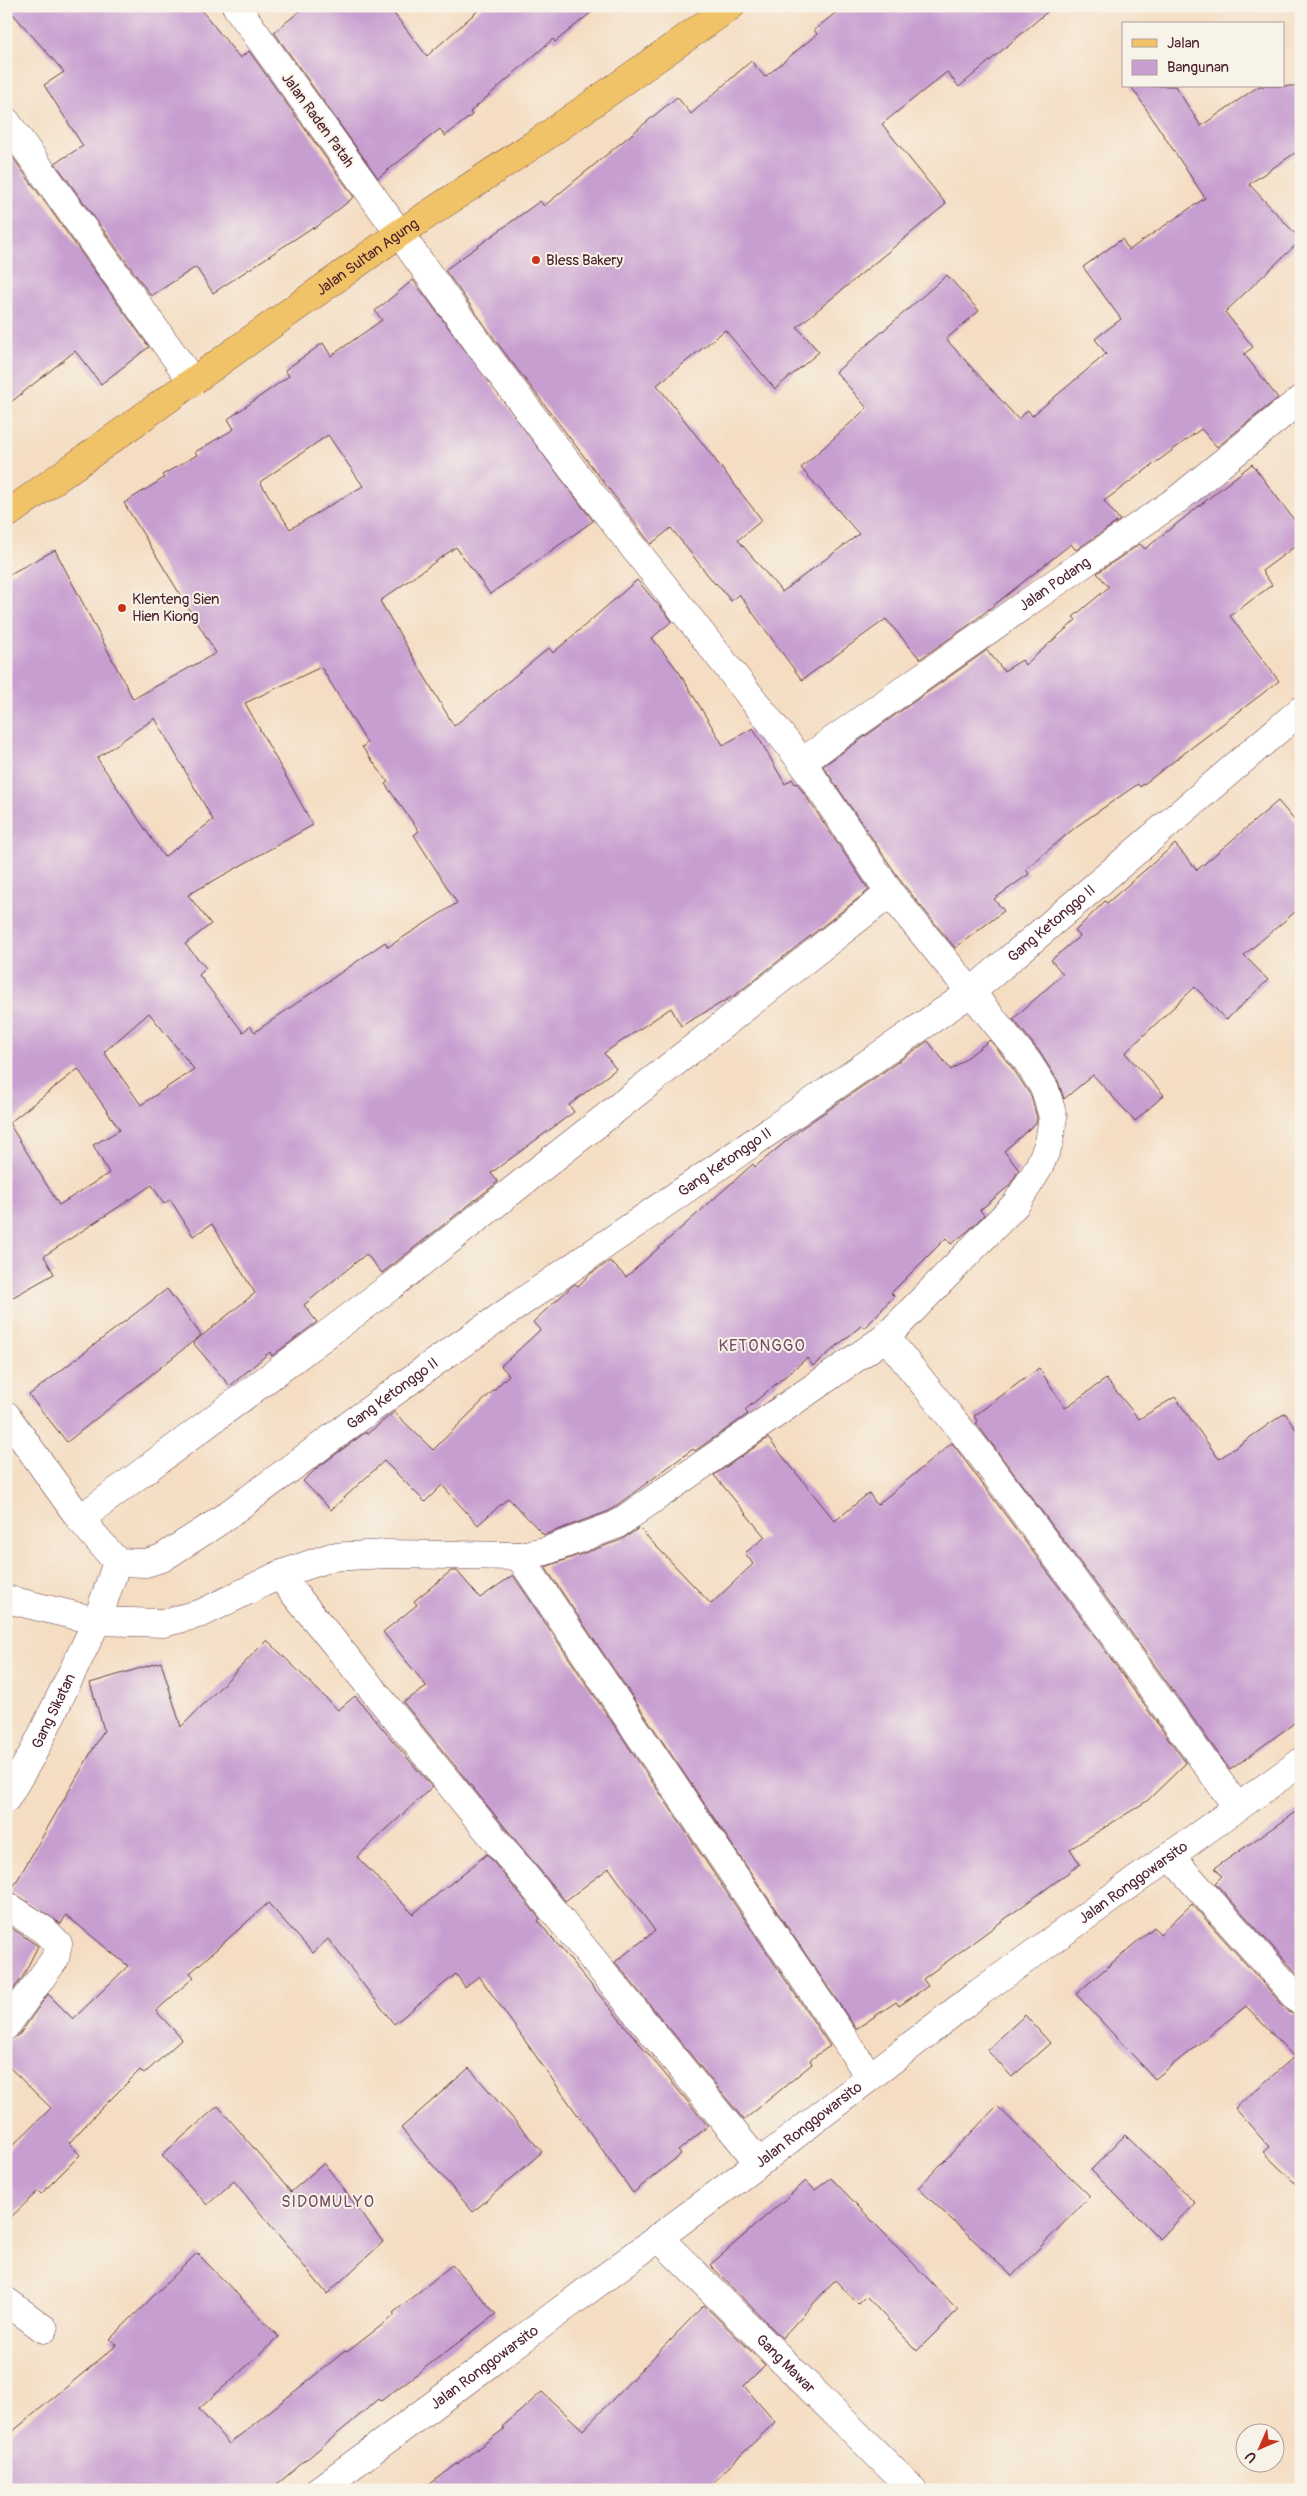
<svg xmlns="http://www.w3.org/2000/svg" width="1307" height="2496" viewBox="0 0 1307 2496" font-family="Pangolin,sans-serif">
<style>
.building{fill:#c79ed0;fill-rule:evenodd}
.lines{fill:none;stroke-linecap:round;stroke-linejoin:round}
.minor-casing{stroke:#643c42;stroke-width:29}
.major-casing{stroke:#643c42;stroke-width:29}
.minor{stroke:#fff;stroke-width:28}
.major{stroke:#f1c369;stroke-width:28}
.poi-dot{fill:#c8321e;stroke:#f7f3e8;stroke-width:2}
.labels{text-anchor:middle;stroke-width:4;stroke-linejoin:round;paint-order:stroke}
.street-label{font-size:15px;fill:#4a1f2b;stroke:#f7f3e8}
.poi-label{font-size:15px;fill:#4a1f2b;stroke:#f7f3e8;text-anchor:start}
.neighbourhood-label{font-size:16px;letter-spacing:1px;fill:#764b65;stroke:#f7f3e8}
</style>
<rect width="100%" height="100%" fill="#f7f3e8"/>
<filter id="ink" filterUnits="userSpaceOnUse"><feTurbulence type="fractalNoise" baseFrequency=".02" numOctaves="2"/><feDisplacementMap in="SourceGraphic" scale="10" xChannelSelector="R" yChannelSelector="G"/><feConvolveMatrix kernelMatrix="1 2 1 2 8 2 1 2 1" color-interpolation-filters="sRGB"/></filter>
<filter id="wash" filterUnits="userSpaceOnUse"><feTurbulence type="fractalNoise" baseFrequency=".0096" numOctaves="4" result="noise"/><feDisplacementMap in="SourceGraphic" scale="20" xChannelSelector="R" yChannelSelector="G"/><feGaussianBlur stdDeviation="1.12" result="paint"/><feColorMatrix in="noise" values="0 0 0 0 0 0 0 0 0 0 0 0 0 0 0 0 0 1.4 0 .05"/><feComposite in="paint" operator="in"/></filter>
<g filter="url(#wash)">
<rect width="100%" height="100%" fill="#f4ddc2"/>
<g id="blocks">
<path class="building" d="M6,6H198L240,58L249,51L354,197L314,229L313,227L213,293L196,267L151,296L55,163L83,146L44,85L64,72Z
M306,6H388L427,56L483,6H599L555,42L553,39L470,112L472,115L445,136L440,129L378,178L274,32Z
M844,6H1054L959,87L947,72L882,124L946,204L797,327L819,352L775,389L725,330L657,385L762,520L738,540L782,592L859,534L801,468L867,408L836,372L947,275L979,311L946,339L1018,419L1028,410L1032,416L1106,354L1095,339L1121,319L1083,267L1122,239L1129,250L1205,198L1131,86H1175L1201,126L1259,86H1301V149L1249,184L1301,240L1225,312L1253,347L1244,354L1278,398L1217,447L1201,429L1104,501L1120,520L1076,550L1071,544L969,625L920,659L886,619L802,680L739,594L731,601L716,583L715,584L671,528L651,544L501,348L445,270L540,201L544,206L677,97L691,114L751,61L765,77L817,34L814,30Z
M6,148L149,347L101,384L75,351L6,406Z
M413,280L593,521L490,594L456,547L380,601L454,726L549,648L553,653L637,580L672,621L652,638L679,672L723,745L753,728L785,784L792,779L795,784L797,783L869,890L735,995L681,1026L671,1008L604,1053L616,1069L569,1105L574,1112L491,1173L498,1182L382,1273L366,1254L304,1305L317,1322L272,1356L270,1352L230,1386L193,1343L255,1293L212,1224L193,1236L170,1199L164,1204L152,1185L44,1256L54,1274L6,1301V576L55,550L133,699L216,653L124,503L164,478L162,475L197,455L195,452L234,429L228,419L289,376L285,370L323,343L331,356L382,320L375,311ZM328,435L363,486L290,529L260,482ZM321,667L367,743L362,747L388,782L385,784L419,831L414,835L457,903L388,947L385,942L255,1032L250,1026L243,1032L199,975L206,968L185,944L211,924L188,895L313,825L245,703ZM155,718L213,820L164,857L97,758ZM149,1013L194,1069L141,1105L104,1052ZM78,1069L120,1130L93,1145L109,1173L59,1205L9,1123Z
M1252,464L1301,529V542L1262,571L1272,585L1230,616L1279,681L1140,787L1138,784L1077,826L1026,869L1029,874L994,899L1004,911L955,948L903,884L823,766L987,650L1004,671L1022,660L1025,665L1076,620L1073,617L1109,587L1097,573L1140,544L1145,549Z
M1278,801L1301,828V907L1244,955L1268,980L1226,1020L1195,987L1125,1053L1164,1095L1135,1121L1093,1075L1064,1099L1058,1081L1039,1051L1013,1019L1063,974L1051,960L1080,936L1075,931L1105,901L1107,903L1175,844L1197,870Z
M990,1040L1014,1070L1031,1096L1037,1118L1036,1123L1004,1151L1019,1170L1009,1186L980,1210L984,1215L968,1231L951,1244L946,1238L891,1293L894,1296L865,1328L862,1325L813,1366L807,1358L745,1410L748,1414L695,1451L693,1449L609,1511L544,1535L508,1498L478,1525L442,1485L425,1502L384,1461L331,1510L303,1481L317,1468L366,1432L367,1434L394,1412L433,1450L509,1375L501,1366L540,1330L533,1322L571,1287L575,1284L578,1286L590,1274L610,1261L626,1277L753,1164L755,1167L802,1128L928,1041L951,1070Z
M167,1289L201,1335L67,1442L29,1395Z
M1039,1368L1065,1408L1106,1379L1139,1419L1175,1397L1219,1459L1285,1413L1301,1437V1718L1230,1770L1102,1592L976,1423L978,1422L974,1416Z
M768,1438L835,1521L869,1493L877,1505L952,1443L1076,1610L1186,1763L1147,1801L1070,1849L1080,1864L923,1979L928,1986L899,2006L896,2002L856,2029L545,1567L621,1540L639,1528L711,1604L753,1564L745,1553L765,1537L714,1475Z
M451,1571H457L480,1598L513,1575L830,2046L810,2060L812,2064L744,2120L615,1962L655,1931L609,1868L565,1901L403,1702L427,1687L383,1632L417,1605L414,1601Z
M267,1640L338,1710L355,1696L432,1787L357,1857L413,1914L487,1854L540,1919L538,1921L708,2126L678,2151L681,2154L633,2193L479,1976L465,1987L456,1974L394,2024L328,1939L313,1953L268,1903L190,1973L194,1977L156,2011L182,2039L144,2074L140,2070L96,2114L69,2143L80,2155L41,2194L38,2191L6,2222V2152L51,2108L6,2064V2041L19,2035L48,1994L73,2019L128,1966L66,1915L61,1924L11,1891L104,1730L90,1683L161,1662L181,1727Z
M1301,1808V1978L1215,1883L1222,1876L1215,1868Z
M1192,1904L1289,2012L1301,2017V2189L1263,2152L1269,2147L1235,2108L1294,2057L1246,2006L1155,2079L1076,1994L1154,1927L1160,1934Z
M6,1924L38,1946L22,1978L6,1999Z
M1025,2015L1050,2043L1012,2077L987,2050Z
M469,2068L542,2152L473,2212L401,2128Z
M218,2106L291,2192L324,2163L383,2242L327,2294L234,2181L207,2205L162,2155Z
M997,2106L1090,2196L1012,2276L918,2188Z
M1125,2135L1195,2203L1160,2239L1091,2170Z
M831,2178L958,2310L917,2351L866,2296L858,2304L835,2280L782,2338L710,2265L806,2181L815,2190Z
M197,2253L279,2337L199,2409L229,2444L345,2351L347,2352L395,2315L393,2313L452,2265L496,2314L381,2401L379,2399L270,2490H6V2437L117,2345L110,2339Z
M704,2305L765,2365L744,2386L775,2422L705,2490H422L504,2429L502,2427L542,2392L583,2430Z"/>
</g>
</g>
<g filter="url(#ink)">
<use href="#blocks" fill-opacity="0" stroke="#643c42" stroke-width="1"/>
<g class="lines">
<g class="minor-casing">
<g id="minor">
<path d="M6,121L193,382"/>
<path id="s1" d="M802,762L1048,588L1178,499L1301,399"/>
<path d="M886,1337L981,1455L1089,1601L1237,1807"/>
<path d="M6,1415L80,1519L117,1562"/>
<path d="M80,1519L390,1287L890,893L802,762L576,474L488,357L236,6"/>
<path d="M519,1556L870,2077"/>
<path id="s2" d="M117,1562L146,1563L162,1558L215,1524L435,1362L970,993L1301,710"/>
<path d="M279,1575L759,2163"/>
<path d="M6,1599L97,1621L164,1623L202,1613L279,1575L331,1557L386,1554L519,1556L546,1551L616,1525L886,1337L1016,1204L1038,1169L1049,1143L1053,1117L1045,1089L1027,1061L890,893"/>
<path id="s3" d="M6,1799L33,1753L97,1621L117,1562"/>
<path d="M1171,1857L1301,2002"/>
<path d="M6,1905L44,1930L58,1944L55,1959L6,2026"/>
<path id="s4" d="M658,2237L913,2490"/>
<path d="M6,2301L44,2329"/>
<path id="s5" d="M319,2490L759,2163L980,1992L1301,1762"/>
</g>
</g>
<g class="major-casing">
<g id="major">
<path id="s6" d="M6,515L400,233L545,137L731,6"/>
</g>
</g>
<use href="#minor" class="minor"/>
<use href="#major" class="major"/>
</g>
</g>
<g class="poi-dot">
<circle cx="536" cy="260" r="5"/>
<circle cx="122" cy="608" r="5"/>
</g>
<g class="labels">
<g class="street-label">
<text transform="translate(318 120) rotate(54)" y="5">Jalan Raden Patah</text>
<text dy="5" stroke="none"><textPath href="#s6" startOffset="444">Jalan Sultan Agung</textPath></text>
<text dy="5" stroke="none"><textPath href="#s1" startOffset="309">Jalan Podang</textPath></text>
<text dy="5" stroke="none"><textPath href="#s2" startOffset="1139">Gang Ketonggo II</textPath></text>
<text dy="5" stroke="none"><textPath href="#s2" startOffset="734">Gang Ketonggo II</textPath></text>
<text dy="5" stroke="none"><textPath href="#s2" startOffset="329">Gang Ketonggo II</textPath></text>
<text dy="5" stroke="none"><textPath href="#s3" startOffset="100">Gang Sikatan</textPath></text>
<text dy="5" stroke="none"><textPath href="#s5" startOffset="1016">Jalan Ronggowarsito</textPath></text>
<text dy="5" stroke="none"><textPath href="#s5" startOffset="611">Jalan Ronggowarsito</textPath></text>
<text dy="5" stroke="none"><textPath href="#s4" startOffset="180">Gang Mawar</textPath></text>
<text dy="5" stroke="none"><textPath href="#s5" startOffset="206">Jalan Ronggowarsito</textPath></text>
</g>
<g class="poi-label">
<text x="546" y="265">Bless Bakery</text>
<text x="132" y="604">Klenteng Sien<tspan x="132" dy="17">Hien Kiong</tspan></text>
</g>
<g class="neighbourhood-label">
<text x="762" y="1351">KETONGGO</text>
<text x="328" y="2207">SIDOMULYO</text>
</g>
</g>
<rect width="1307" height="2496" fill="none" stroke="#f7f3e8" stroke-width="25"/>
<rect x="1122" y="22" width="162" height="65" fill="#f7f3e8" stroke="#b29e9c"/>
<rect x="1132" y="39" width="25" height="8" fill="#f1c369" stroke="#b29e9c"/>
<text x="1167" y="48" font-size="15" fill="#4a1f2b">Jalan</text>
<rect x="1132" y="60" width="25" height="15" fill="#c79ed0" stroke="#b29e9c"/>
<text x="1167" y="72" font-size="15" fill="#4a1f2b">Bangunan</text>
<g transform="translate(1260 2448) rotate(225)"><circle r="24" fill="#f7f3e8" stroke="#b29e9c"/>
<path d="M0-4L9 19L0 12L-9 19Z" fill="#c8321e"/>
<text y="-8" font-size="14" font-weight="bold" text-anchor="middle" fill="#4a1f2b">U</text>
</g>
</svg>
